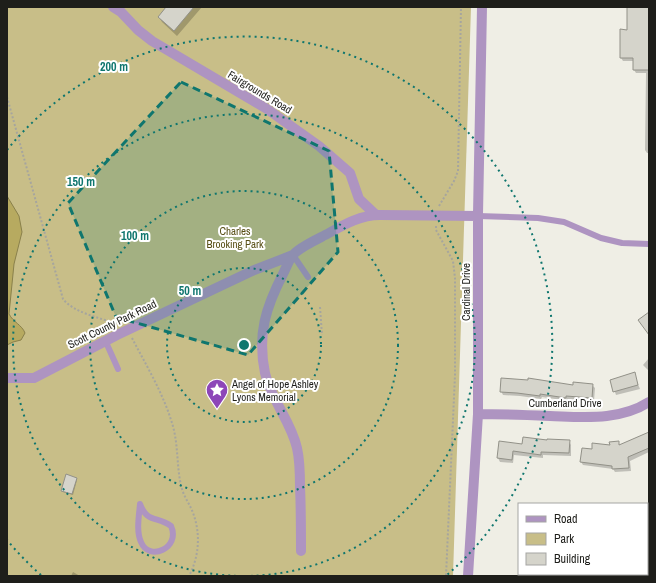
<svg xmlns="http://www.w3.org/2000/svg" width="656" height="583" viewBox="0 0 656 583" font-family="'Archivo Narrow',sans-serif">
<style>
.green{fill:#c8be88}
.water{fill:#b7aa60;stroke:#89804b}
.shadow{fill:#0003}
.building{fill:#d5d4cb;stroke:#929188}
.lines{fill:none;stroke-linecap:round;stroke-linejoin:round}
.path{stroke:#a6a59e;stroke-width:2;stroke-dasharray:2 2;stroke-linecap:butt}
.service{stroke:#ae94c1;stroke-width:6}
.minor{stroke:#ae94c1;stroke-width:10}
.marked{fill:#0f766e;fill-opacity:0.2;stroke:#0f766e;stroke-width:3;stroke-dasharray:8 5;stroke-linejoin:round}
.ring{fill:none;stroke:#0f766e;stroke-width:2;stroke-dasharray:2 4}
.labels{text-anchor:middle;stroke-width:4;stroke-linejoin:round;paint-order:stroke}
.street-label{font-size:11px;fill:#1e1e1a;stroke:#fff}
.park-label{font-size:11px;fill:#574e15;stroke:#fff}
.poi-label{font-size:11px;fill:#1e1e1a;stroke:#fff;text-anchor:start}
.centre{fill:#0f766e;stroke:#fff;stroke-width:2}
.ring-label{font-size:12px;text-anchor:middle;font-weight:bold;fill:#0f766e;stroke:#fff;stroke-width:4;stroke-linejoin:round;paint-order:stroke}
</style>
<rect width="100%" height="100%" fill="#efeee5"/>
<path class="green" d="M7,7H471L453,576H7Z"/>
<path class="water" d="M7,196L19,216L22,232L14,264L9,314C13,322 22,325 25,333L21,340L13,342L7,345Z"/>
<path class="shadow" d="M167,7H202L177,36L162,22L159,17Z
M628,7H649V153H647L645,150L646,73H636L634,70V61H623L621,58L628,31Z
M649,358V371L643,365Z
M634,374L640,389L616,395L611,380Z
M592,385L595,388L594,401L568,399V401L542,397L541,399L520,396L503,395L501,391Z
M649,433V452L630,461L631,471L615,472L613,469L583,465L581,462L593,450L611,446L618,442L620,445Z
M569,441L571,445V456L543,455V458L514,455L513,463L500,462L498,458L523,445Z
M77,479V480L73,495L63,492L62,491Z
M73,572L80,576H71Z"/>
<path class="building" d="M166,7H194L174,31L158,17Z
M627,7H649V70H633V58H620V29L627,30Z
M649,312V335L638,320Z
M635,372L638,385L613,392L610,380Z
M501,378L528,380V378L573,385V382L593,384L592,398L566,396V398L540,394V396L517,393L500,392Z
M649,432V448L628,457L629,468L612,469V466L580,462L582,448L592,449V443L610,445L609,442L619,441V445Z
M523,437L547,440V439L570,440L569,453L541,452V455L513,451L512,460L497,458L499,441L522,444Z
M66,474L77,478L72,494L61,491Z"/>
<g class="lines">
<path class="path" d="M7,97L63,299C74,313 101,318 117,324
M439,206L454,181L458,171L461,7
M436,226V230L453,261L455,278V375L446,576
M320,307L322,335
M132,338C146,365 163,393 172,423C179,445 176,468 182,489C184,496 188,502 191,508C201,530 200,555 189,576"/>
<path class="service" d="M478,216L538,218L564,222L601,238L622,243L649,244
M293,255L308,277
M105,340L118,369
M140,504C147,523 157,516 171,526C181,548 149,562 141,542C136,531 139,516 140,504Z"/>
<path class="minor" d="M113,7L121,12L138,30L152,41L267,109L319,146L350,173L359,199L376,215
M7,378H34L117,335L252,271L293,255
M478,414C502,414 526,415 550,416C584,417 619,421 649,402
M301,551C301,529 301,508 300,487C300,474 300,461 297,448C291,421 271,400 265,373C257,334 266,307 283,274C286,268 289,260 293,255C299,247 320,238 329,233C345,224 361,215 380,215L478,216
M468,576L478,414V214L482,7"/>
</g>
<path class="marked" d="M181,82L329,151L338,252L248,355L116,317L68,203Z"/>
<g class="ring">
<circle cx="244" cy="345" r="77"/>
<circle cx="244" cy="345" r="154"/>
<path d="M242 576A231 231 0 1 1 246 576"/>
<path d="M41 575A307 307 0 0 1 7 540M7 150A307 307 0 1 1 447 575"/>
</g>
<defs>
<g id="sight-pin" transform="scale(1.15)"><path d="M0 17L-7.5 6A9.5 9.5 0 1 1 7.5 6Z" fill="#8d46b8" stroke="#fff"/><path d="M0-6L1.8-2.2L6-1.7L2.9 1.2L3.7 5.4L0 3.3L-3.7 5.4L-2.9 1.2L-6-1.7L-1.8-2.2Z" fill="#fff"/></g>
</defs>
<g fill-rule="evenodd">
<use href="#sight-pin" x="217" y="390"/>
</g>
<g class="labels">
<g class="street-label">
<text transform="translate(260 92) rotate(31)" y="4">Fairgrounds Road</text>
<text transform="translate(466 292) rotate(-90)" y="4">Cardinal Drive</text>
<text transform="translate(112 324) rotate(-26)" y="4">Scott County Park Road</text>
<text x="565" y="407">Cumberland Drive</text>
</g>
<g class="park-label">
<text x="235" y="235">Charles<tspan x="235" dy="13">Brooking Park</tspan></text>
</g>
<g class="poi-label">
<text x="232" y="388">Angel of Hope Ashley<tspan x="232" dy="13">Lyons Memorial</tspan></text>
</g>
</g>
<circle cx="244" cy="345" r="6" class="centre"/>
<g class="ring-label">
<text x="114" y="71">200 m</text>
<text x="81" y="186">150 m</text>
<text x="135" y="240">100 m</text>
<text x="190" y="295">50 m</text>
</g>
<rect width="656" height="583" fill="none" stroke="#1e1e1a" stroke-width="16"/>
<rect x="518" y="503" width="130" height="72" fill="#ffffff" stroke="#a5a5a3"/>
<rect x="526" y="516" width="20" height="6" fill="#ae94c1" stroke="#a5a5a3"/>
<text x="554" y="523" font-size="12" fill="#1e1e1a">Road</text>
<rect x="526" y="533" width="20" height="12" fill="#c8be88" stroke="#a5a5a3"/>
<text x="554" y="543" font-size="12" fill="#1e1e1a">Park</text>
<rect x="526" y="553" width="20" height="12" fill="#d5d4cb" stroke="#a5a5a3"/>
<text x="554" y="563" font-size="12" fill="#1e1e1a">Building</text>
</svg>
